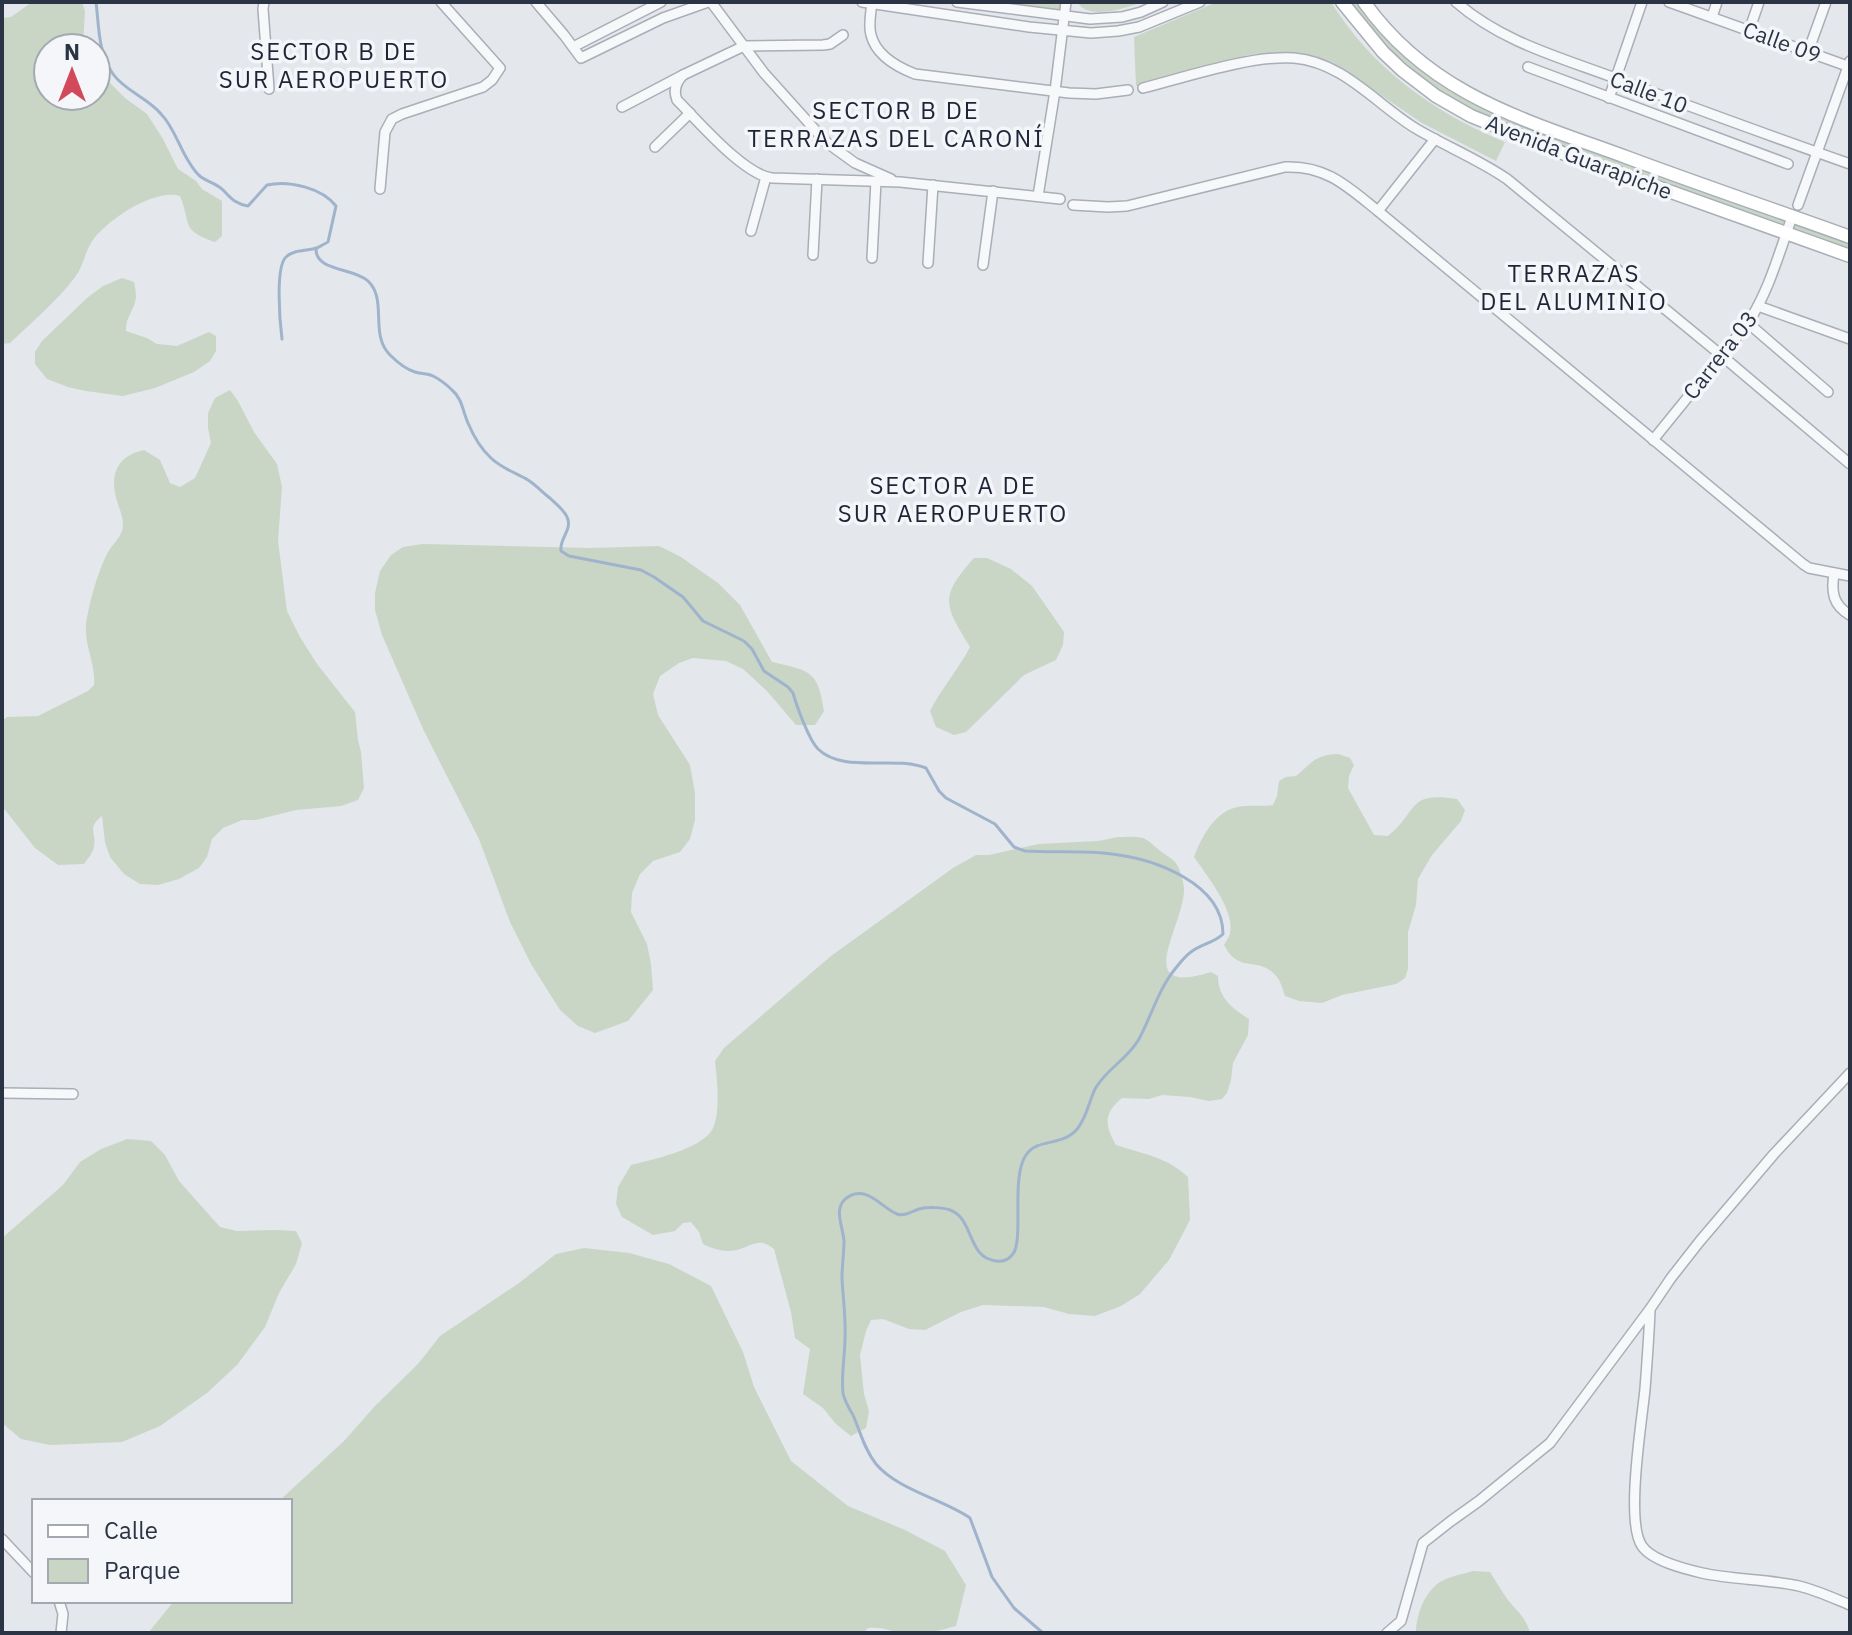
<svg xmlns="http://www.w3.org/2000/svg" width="1852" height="1635" font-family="'IBM Plex Sans',sans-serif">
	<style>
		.green { fill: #c9d6c5 }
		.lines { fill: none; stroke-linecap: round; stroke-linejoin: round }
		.stream { stroke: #9fb4cc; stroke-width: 3 }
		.street-casing { stroke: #a9aeb7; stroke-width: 12 }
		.secondary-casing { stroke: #a9aeb7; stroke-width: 15 }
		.street { stroke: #f7f8fa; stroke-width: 9 }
		.secondary { stroke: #fff; stroke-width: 12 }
		.labels { text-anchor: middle; stroke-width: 7; stroke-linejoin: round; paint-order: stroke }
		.street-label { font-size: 22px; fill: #2b3445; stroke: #f4f6f9 }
		.neighbourhood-label { font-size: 24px; letter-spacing: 2px; fill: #1d2536; stroke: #f4f6f9 }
	</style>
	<rect width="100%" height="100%" fill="#e4e7ec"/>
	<g class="green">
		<path d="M32,2h50l3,9 -2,33 2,4h-37v48h48v-27l29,29 22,16 16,25 15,30 18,12 6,8 20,12v35l-7,6c-35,-12 -23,-17 -35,-46 -25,-8 -69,22 -85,41 -9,11 -10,23 -16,34 -3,5 -7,10 -11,15 -18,21 -38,38 -58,57l-8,1v-326l9,-1z"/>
		<path d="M960,2h106v15z"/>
		<path d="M1077,2h66c-18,6 -54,19 -66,0z"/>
		<path d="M1217,2h114c41,66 103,111 174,140l-9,19 -74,-38 -90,-61 -40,-10 -45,3 -111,31 -2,-49z"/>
		<path d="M1342,2h22l92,86 394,149v19l-361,-132 -71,-41z"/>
		<path d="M122,278l12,4c1,3 2,12 2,15 -1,13 -11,20 -10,34l21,7 10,6 20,2 32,-14 7,4v15l-6,10 -16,11 -39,16 -32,8 -37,-5 -18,-4 -21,-8 -12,-15v-12l7,-11 45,-43 16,-12z"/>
		<path d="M230,390l8,11 16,31 23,32 5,23 -4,54 9,70 13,26 17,27 38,48 3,28 3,12 3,36 -6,12 -17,6 -45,4 -40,10h-14l-19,8 -11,11 -5,18 -8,11 -20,11 -21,6 -18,-1 -16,-10 -14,-17 -5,-15 -3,-26c-16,13 -5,16 -8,30 -1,7 -6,12 -10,18l-26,1 -23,-17 -33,-42v-85l5,-4 31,-1 50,-25 6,-6c2,-21 -10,-39 -8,-61 3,-21 12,-53 22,-72 4,-7 11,-13 14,-21 3,-11 -2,-20 -5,-30 -8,-26 0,-45 27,-51l16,10 10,23 10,4 15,-9 16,-35 -3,-15v-15l7,-15z"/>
		<path d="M423,544l167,4 69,-2 22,11 37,26 22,22 32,57c38,9 46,8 52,49l-9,14h-19l-29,-34 -24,-22 -17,-8 -33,-3 -14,5 -19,13 -7,18 5,21 32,50 5,28v27l-5,19 -10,13 -27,9 -13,13 -8,19 -1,19 16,32 4,20 2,26 -25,31 -33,12 -17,-7 -18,-16 -29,-46 -21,-42 -31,-83 -55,-108 -42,-96 -7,-25v-17l5,-22 11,-16 12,-8z"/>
		<path d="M974,558h13l24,11 21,17 32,46 -1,13 -7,15 -32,15 -58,57 -12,3 -18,-8 -6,-16c11,-22 28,-41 40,-64 -26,-42 -31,-50 4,-89z"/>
		<path d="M1338,754l12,4 4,7 -5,11 -1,12 26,47 14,1c31,-25 18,-45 69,-37l8,11 -4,11 -29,34 -14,24 -2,26 -8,27v37l-3,9 -9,6 -54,11 -20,8 -23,-2 -14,-5c-2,-6 -4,-14 -8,-19 -18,-23 -37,-1 -53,-32 2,-4 5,-7 6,-12 5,-23 -23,-57 -36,-76 7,-18 19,-43 40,-49 12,-4 26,-1 39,-3l4,-9 2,-15 7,-4 10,-1c16,-13 18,-21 42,-22z"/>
		<path d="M1118,837c7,0 18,-1 25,1 6,2 14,11 20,15 4,3 12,7 14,12 3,4 7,18 7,24 1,35 -55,109 27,83l7,4c0,22 14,32 31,43l-1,16 -15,28 -2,17 -4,13 -5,6 -13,2 -19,-4 -28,-2 -13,4 -27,-1c-19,15 -17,28 -6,47 27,9 51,12 72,32l2,43 -21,40 -29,34 -19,12 -26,10 -26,-2 -25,-7 -61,-2 -22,7 -36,18 -16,-1 -26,-10 -12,1 -5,11 -6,24 4,39 5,17 -3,17 -15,8 -15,-12 -13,-16 -20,-14 7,-45 -15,-11 -4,-26 -17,-63c-12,-10 -18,-6 -31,-1 -13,6 -28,2 -40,-4l-4,-12 -8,-10 -8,1 -8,8 -22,4 -31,-18 -6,-13 2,-17 13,-22c21,-5 70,-16 81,-35 9,-15 5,-52 3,-69l9,-13 107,-92 122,-88 23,-13h13l50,-11 59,-3z"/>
		<path d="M127,1139l24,2 14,14 14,26 41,46 17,4 38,-1 21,1 6,12 -6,21 -17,29 -14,34 -28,38 -30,28 -47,33 -38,16 -72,3 -29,-6 -19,-16v-185l61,-53 17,-23 21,-13z"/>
		<path d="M584,1248l45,5 40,11 42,22 32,66 11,35 37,74 57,45 57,24 40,21 21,34 -10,41c-18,5 -36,9 -54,7 -14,-2 -17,-6 -34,-5l-5,5h-715l26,-32h116v-100h-11l65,-60 31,-35 43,-42 22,-28 79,-53 37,-29z"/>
		<path d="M1473,1571l17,1c6,9 11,19 18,28 9,11 19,19 22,33h-114c0,-18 9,-43 26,-52 9,-5 21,-7 31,-10z"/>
	</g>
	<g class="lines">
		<g class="stream">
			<path d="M96,2c3,24 2,51 17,72 12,17 35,24 48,40 13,13 18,33 28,48 3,5 8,12 12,15 7,5 15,6 22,13 8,8 12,14 25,16l19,-21c22,-5 55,3 69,21l-8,36c-2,1 -9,5 -11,6 -10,3 -22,1 -31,9 -11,10 -6,67 -4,82"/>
			<path d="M316,248c-1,24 37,19 52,33 20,19 1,53 22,74 7,7 15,14 25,17 5,2 12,1 18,4 6,3 14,9 19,14 10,8 11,22 16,33 5,12 13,26 23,35 10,10 25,15 37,22 8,5 15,13 23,19 6,6 13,11 16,18 6,13 -8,21 -6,34l8,5 72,14 13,7 29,20 20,24 41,20 8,8 12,22 24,16 5,6c4,14 16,47 25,56 26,25 75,6 108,19l13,23 7,7 49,26 19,23 11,4c29,2 58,-1 87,3 42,5 111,29 111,80 -9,9 -22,10 -32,18 -6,4 -11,11 -16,17 -17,21 -24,48 -36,70 -11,20 -33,30 -44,50 -6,13 -8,27 -17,39 -16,20 -40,9 -52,27 -16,23 -1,87 -14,100 -4,5 -10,7 -16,6 -29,-3 -22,-43 -46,-51 -8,-3 -23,-3 -31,-1 -7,2 -14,8 -22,5 -15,-6 -30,-29 -49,-17 -16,10 -5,29 -4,44 0,12 -2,24 -2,37 1,20 4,40 3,60 0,18 -4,37 -2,55 1,7 6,15 10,22 7,16 11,34 23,49 22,26 66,35 94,54l22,59 22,31 29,25"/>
		</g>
		<g class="street-casing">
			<g id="street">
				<path d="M264,2l-1,7 6,80"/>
				<path d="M536,2l28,33 17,23 82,-40 45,-16"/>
				<path d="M711,2l53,71 62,69 29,21 36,16"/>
				<path d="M862,2l167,25 62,6 27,-2 21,-4 61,-25"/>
				<path d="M872,2c-1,11 -4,23 -1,33 5,20 26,32 44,39l154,19 27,1 32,-4"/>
				<path d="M957,2l133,17 32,-2 19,-5 22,-10"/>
				<path d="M1456,2c46,40 103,55 159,76 78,30 156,58 235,86"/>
				<path d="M1669,2l181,65"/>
				<path d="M1712,17l5,-15"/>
				<path d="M1749,31l10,-29"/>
				<path d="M573,47l88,-45"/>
				<path d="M1808,52l18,-50"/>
				<path d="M1528,67l260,97"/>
				<path d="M683,75c-7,7 -10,15 -6,25 21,21 67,75 95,78l128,4 160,17"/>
				<path d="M1143,88c43,-11 108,-33 151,-30 49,4 82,46 121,70 30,18 63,31 92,51l214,176 129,109"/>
				<path d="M1609,98l33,-96"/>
				<path d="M622,107l61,-32 61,-29 79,-1 7,-1 13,-9"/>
				<path d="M655,147l35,-34"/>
				<path d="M380,189l5,-57 7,-13 10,-5 81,-27 9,-7 8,-12 -59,-66"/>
				<path d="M1038,196l17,-105 11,-89"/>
				<path d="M1073,205l35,2 19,-1 158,-39c41,-2 63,20 93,44l425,353 6,4 41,8"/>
				<path d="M1798,205l52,-144"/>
				<path d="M1378,211l57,-72"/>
				<path d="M751,231l15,-54"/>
				<path d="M813,255l4,-76"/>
				<path d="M872,258l4,-77"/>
				<path d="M928,263l5,-78"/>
				<path d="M983,265l10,-74"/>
				<path d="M1758,306l92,33"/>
				<path d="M1748,323l80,69"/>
				<path d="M1653,440l95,-117c21,-32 31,-70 44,-106"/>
				<path d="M1834,574c-3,18 -1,31 16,41"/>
				<path d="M2,1093l71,1"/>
				<path d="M1650,1310c-1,27 -3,53 -5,79 -3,32 -20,133 -3,157 10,15 43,23 60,27 32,7 65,6 97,13 17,4 34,12 51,19"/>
				<path d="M2,1539l32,34"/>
				<path d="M59,1601l4,13 -2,19"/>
				<path d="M1387,1633l14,-12 22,-78 28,-22 28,-20 71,-58 100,-134 21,-31 29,-37 74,-87 76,-81"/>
			</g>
		</g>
		<g class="secondary-casing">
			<g id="secondary">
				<path d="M1342,2l41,50 19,18 34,26 35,20 94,38 285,102"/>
				<path d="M1364,2c66,93 161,118 262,155 75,28 149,53 224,80"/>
			</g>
		</g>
		<use href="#street" class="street"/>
		<use href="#secondary" class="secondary"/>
	</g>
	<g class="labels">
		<g class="street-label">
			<text transform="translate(1782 42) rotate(20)" y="8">Calle 09</text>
			<text transform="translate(1649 92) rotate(21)" y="8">Calle 10</text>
			<text transform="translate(1579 157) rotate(21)" y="8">Avenida Guarapiche</text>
			<text transform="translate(1720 355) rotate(-52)" y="8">Carrera 03</text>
		</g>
		<g class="neighbourhood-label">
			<text x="334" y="60">SECTOR B DE<tspan x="334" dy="28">SUR AEROPUERTO</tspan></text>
			<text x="896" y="119">SECTOR B DE<tspan x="896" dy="28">TERRAZAS DEL CARONÍ</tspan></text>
			<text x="1574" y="282">TERRAZAS<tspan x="1574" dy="28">DEL ALUMINIO</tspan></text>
			<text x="953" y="494">SECTOR A DE<tspan x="953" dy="28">SUR AEROPUERTO</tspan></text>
		</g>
	</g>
	<rect width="1852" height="1635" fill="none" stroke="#2b3445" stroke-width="8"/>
	<rect x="32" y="1499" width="260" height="104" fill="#f4f6f9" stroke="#a4a8b1" stroke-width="2"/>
	<rect x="48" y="1525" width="40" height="12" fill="#ffffff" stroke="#a4a8b1" stroke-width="2"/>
	<text x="104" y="1539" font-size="24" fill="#2b3445">Calle</text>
	<rect x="48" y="1559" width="40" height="24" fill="#c9d6c5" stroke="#a4a8b1" stroke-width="2"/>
	<text x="104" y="1579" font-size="24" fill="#2b3445">Parque</text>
	<g transform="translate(72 72)"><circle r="38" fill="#f4f6f9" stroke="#a4a8b1" stroke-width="2"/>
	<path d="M0-6L14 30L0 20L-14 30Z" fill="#d1495b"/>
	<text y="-12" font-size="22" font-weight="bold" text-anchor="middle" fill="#2b3445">N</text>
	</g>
</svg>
